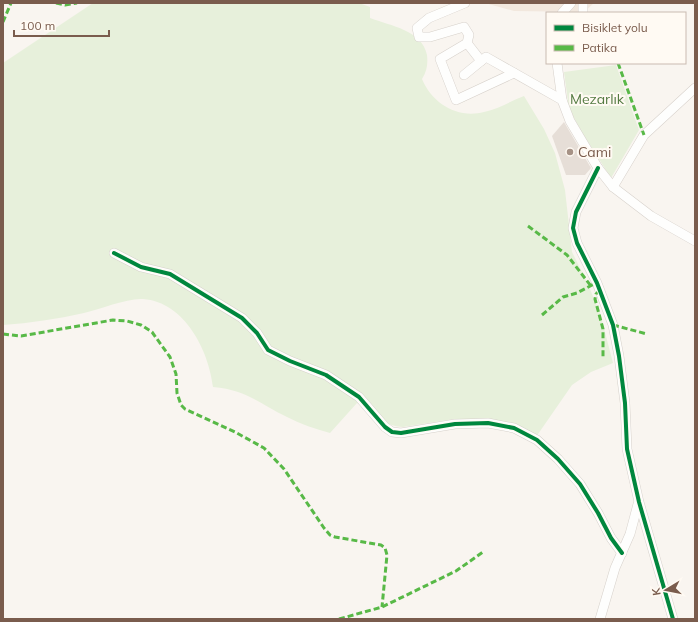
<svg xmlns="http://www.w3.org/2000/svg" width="698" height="622" font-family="Mulish,sans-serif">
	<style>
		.residential { fill: #f2e8de }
		.green { fill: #e7f0db }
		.building { fill: #e6ded7 }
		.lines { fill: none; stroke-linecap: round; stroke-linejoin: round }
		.minor-casing { stroke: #d7d1cb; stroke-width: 10 }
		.minor { stroke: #fefefd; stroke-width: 9 }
		.quiet { stroke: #58b947; stroke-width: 3; stroke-dasharray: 6 3; stroke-linecap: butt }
		.cycleway-casing { stroke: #fffaf3; stroke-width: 6 }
		.cycleway { stroke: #00873e; stroke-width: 4 }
		.poi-dot { fill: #a69286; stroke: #fffaf3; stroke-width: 1.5 }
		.labels { text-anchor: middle; stroke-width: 4; stroke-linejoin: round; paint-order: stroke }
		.park-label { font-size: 14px; fill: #537a41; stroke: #fffaf3 }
		.poi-label { font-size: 14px; fill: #7a5c4d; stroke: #fffaf3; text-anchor: start }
	</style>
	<rect width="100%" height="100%" fill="#f9f5f0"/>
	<path class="residential" d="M485,3h109l-10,9 -70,-1z"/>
	<g class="green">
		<path d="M93,3h266l11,4v11c21,8 52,12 57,37 1,9 0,16 -5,24 10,24 35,40 62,33 14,-3 27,-11 40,-16l20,33 11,24 10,37 7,62 15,30 13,31 13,50 -22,9 -19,13 -36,52 -63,-18h-19l-51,8c-18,0 -31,-16 -46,-24l-27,30c-15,-4 -29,-9 -43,-16 -29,-14 -40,-27 -74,-30 -4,-36 -28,-85 -70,-88 -16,-1 -42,10 -59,14 -27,6 -54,10 -81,12v-262z"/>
		<path d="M616,65l23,65 -28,48 -28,-44 -14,-25 -5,-37z"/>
	</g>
	<path class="building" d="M564,122l27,46 -6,7h-19l-14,-39z"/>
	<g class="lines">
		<g class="minor-casing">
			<g id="minor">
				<path d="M465,3l-36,15 -12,10 2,9h11l34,-10 5,8 -2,8 14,18"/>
				<path d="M583,3v10"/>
				<path d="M562,13l9,-10"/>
				<path d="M467,43l-27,16 16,41 58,-27"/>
				<path d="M557,63l5,37 8,21 28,47 15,19 38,29 44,25"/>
				<path d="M464,75l22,-18 76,43"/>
				<path d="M598,168l-22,44 -3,16 4,15 20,40 16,42 6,31 6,47 2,46 12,53 34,117"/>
				<path d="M613,187l31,-52 51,-47"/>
				<path d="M114,253l27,14 29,7 72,44 15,15 11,17 22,11 36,14 33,22 26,30 7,5 9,1 54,-9 33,-1 26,5 23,12 21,19 22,25 18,29 13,25 11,15"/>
				<path d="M600,619l15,-51 15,-34 8,-30"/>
			</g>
		</g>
		<use href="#minor" class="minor"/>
		<g class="quiet">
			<path d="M56,3l9,2 12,-2"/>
			<path d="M3,22l8,-19"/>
			<path d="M618,63l26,72"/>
			<path d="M528,226l39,29 24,31"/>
			<path d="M600,290l-4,4 -1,5 8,30v28"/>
			<path d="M542,315l21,-18 14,-4 17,-9"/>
			<path d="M613,325l34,9"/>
			<path d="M3,334l18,2 92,-16 14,1 14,4 11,7 18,25 6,17 1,19 4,12 4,4 50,23 29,16 20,21 40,59 6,7 5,2 46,8 4,3 2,7 -5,52"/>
			<path d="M339,619l43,-12 74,-36 27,-19"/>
		</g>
		<g class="cycleway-casing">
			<g id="cycleway">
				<path d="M598,168l-22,44 -3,16 4,15 20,40 16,42 6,31 6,47 2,46 12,53 34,117"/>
				<path d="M114,253l27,14 29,7 72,44 15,15 11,17 22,11 36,14 33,22 26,30 7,5 9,1 54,-9 33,-1 26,5 23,12 21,19 22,25 18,29 13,25 11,15"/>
			</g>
		</g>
		<use href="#cycleway" class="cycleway"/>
	</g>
	<circle class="poi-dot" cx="570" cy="152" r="4"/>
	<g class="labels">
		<g class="park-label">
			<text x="597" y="104">Mezarlık</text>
		</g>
		<g class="poi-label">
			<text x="578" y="157">Cami</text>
		</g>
	</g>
	<rect width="698" height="622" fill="none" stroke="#7a5c4d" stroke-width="8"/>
	<rect x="546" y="12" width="140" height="52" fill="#fffaf3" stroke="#cabbb1"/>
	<rect x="554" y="25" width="20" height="6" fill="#00873e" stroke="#cabbb1"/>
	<text x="582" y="32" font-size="12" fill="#7a5c4d">Bisiklet yolu</text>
	<rect x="554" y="45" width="20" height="6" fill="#58b947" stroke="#cabbb1"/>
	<text x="582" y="52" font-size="12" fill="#7a5c4d">Patika</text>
	<g transform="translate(666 590) rotate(260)" stroke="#fffaf3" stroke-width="3" paint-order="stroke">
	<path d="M0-3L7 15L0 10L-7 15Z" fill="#7a5c4d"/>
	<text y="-6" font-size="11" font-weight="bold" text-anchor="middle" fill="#7a5c4d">K</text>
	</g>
	<path d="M14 30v6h95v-6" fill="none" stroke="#7a5c4d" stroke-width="2"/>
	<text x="20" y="30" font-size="12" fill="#7a5c4d" stroke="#fffaf3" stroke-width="3" paint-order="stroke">100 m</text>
</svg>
